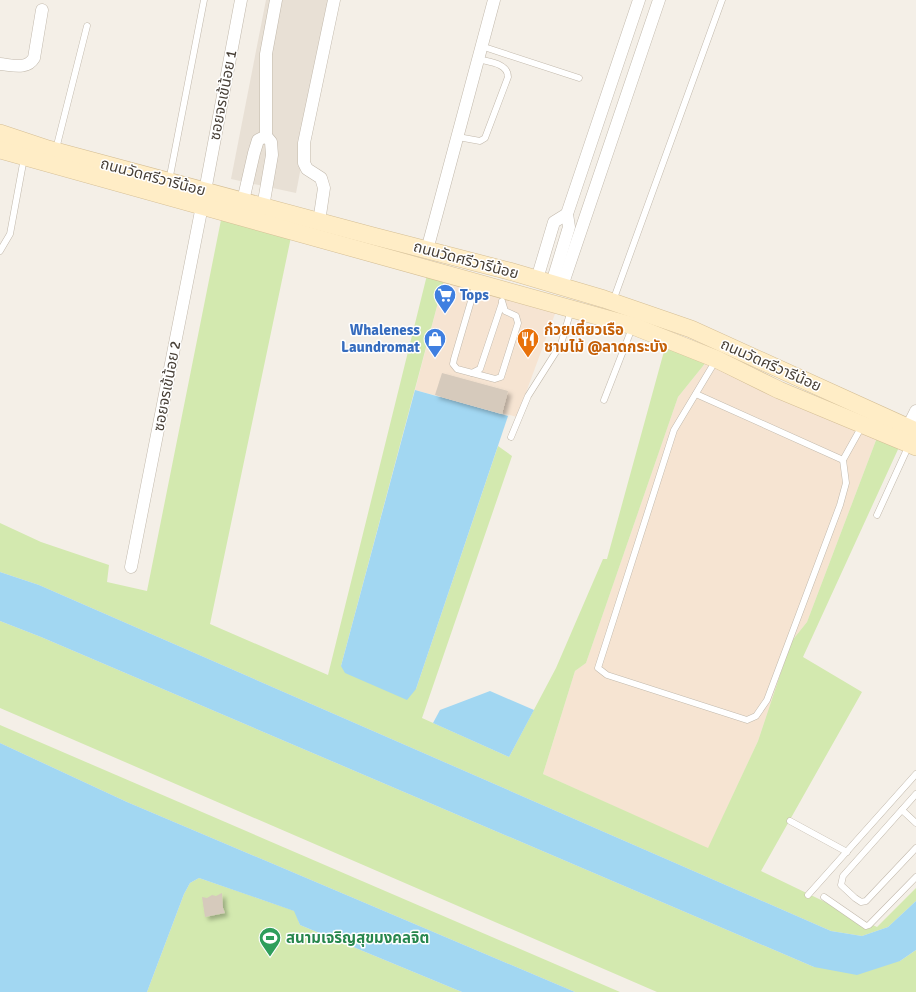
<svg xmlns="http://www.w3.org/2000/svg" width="916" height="992" font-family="Signika,'Noto Sans Thai',sans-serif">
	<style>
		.residential { fill: #e8e0d5 }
		.commercial { fill: #f6e4d2 }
		.green { fill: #d3e9af }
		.water { fill: #a2d7f2 }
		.building { fill: #d6cabc; filter: url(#shadow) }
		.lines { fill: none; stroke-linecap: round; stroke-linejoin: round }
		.service-casing { stroke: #c2b9ac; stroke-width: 7 }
		.minor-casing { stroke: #c2b9ac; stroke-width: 13 }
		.secondary-casing { stroke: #d5bf96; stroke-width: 18 }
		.service { stroke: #fff; stroke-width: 6 }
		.minor { stroke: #fff; stroke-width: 12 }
		.secondary { stroke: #ffedc6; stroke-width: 17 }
		.labels { text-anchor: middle; stroke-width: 3; stroke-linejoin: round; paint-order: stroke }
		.street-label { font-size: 15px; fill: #473f36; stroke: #fff }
		.shop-label { font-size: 15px; font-weight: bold; fill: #366cbe; stroke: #fff; text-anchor: start }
		.food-label { font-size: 15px; font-weight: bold; fill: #c56008; stroke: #fff; text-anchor: start }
		.leisure-label { font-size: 15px; font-weight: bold; fill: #27864d; stroke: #fff; text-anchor: start }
	</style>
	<defs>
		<filter id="shadow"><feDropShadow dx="3.5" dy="3.5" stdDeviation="2" flood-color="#0004"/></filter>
	</defs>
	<rect width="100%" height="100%" fill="#f4efe7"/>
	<path class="residential" d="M266,0h67l-37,193 -65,-14z"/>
	<g class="commercial">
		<path d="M444,280l112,31 -39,106 -102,-27z"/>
		<path d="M707,361l171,74 -71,187 -16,20 -33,99 -50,108 -165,-75 32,-103 11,-8 92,-266z"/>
	</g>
	<g class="green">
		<path d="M221,220l70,17 -81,387 118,51 99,-400 17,5 -103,386 75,23 82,-243 14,10 -90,262 87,39 47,-89 47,-109h4l59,-215 41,17 -29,36 -92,266 -11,8 -32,103 165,74 50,-107 33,-99 16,-20 71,-187 22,10 -97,212 59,35 -101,179 116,56 39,-39v13l-28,26 -26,9 -31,-5 -792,-346 -39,-13v-49l41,19 68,23 -2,17 40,9z"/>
		<path d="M0,621l41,16 773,330 86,-6 16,-11v42h-259l-657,-284z"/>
		<path d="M0,725l620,267h-45l-448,-190 -127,-59z"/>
		<path d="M199,878l96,33 5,14 162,67h-315l37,-98 6,-11z"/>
	</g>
	<g class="water">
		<path d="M415,390l93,26 -92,273 -9,11 -62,-27 -4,-7z"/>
		<path d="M0,572l39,13 792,346 31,5 26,-9 28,-26v49l-16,11 -43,14 -43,-8 -773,-330 -41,-16z"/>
		<path d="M490,691l44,19 -25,47 -76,-34 7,-13z"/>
		<path d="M0,743l127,59 448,190h-113l-162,-67 -6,-14 -95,-33 -9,5 -6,11 -37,98h-147z"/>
	</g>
	<g class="building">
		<path d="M442,373l66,18 -6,23 -67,-19z"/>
		<path d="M222,893l1,15 2,5 -20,4 -3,-20 5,1 5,-3 4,1z"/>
	</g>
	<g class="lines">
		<g class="service-casing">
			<g id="service">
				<path d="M481,46l98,32"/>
				<path d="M458,137l22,4 5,-3 23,-61c0,-14 -19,-15 -30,-18"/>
				<path d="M56,149l31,-123"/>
				<path d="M169,181l35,-181"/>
				<path d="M0,251l10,-17 14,-76"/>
				<path d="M476,284l-22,75 -1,5 4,5 38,10 6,-2 17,-54 -2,-7 -11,-5 -3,-10"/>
				<path d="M613,301l109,-301"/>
				<path d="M716,360l-42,70 -76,238 9,7 140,45 9,-4 11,-16 73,-195 6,-22 -3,-23 19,-34"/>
				<path d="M472,373l8,-4 22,-66"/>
				<path d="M696,394l147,66"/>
				<path d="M604,400l28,-72"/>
				<path d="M511,437l17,-41 33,-52 10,-34"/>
				<path d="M877,515l32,-70"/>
				<path d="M916,794l-73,82 -2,9 14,13 6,4 5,-1 50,-53"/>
				<path d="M902,810l14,13"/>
				<path d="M790,821l57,31"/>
				<path d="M808,895l108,-121"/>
				<path d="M824,897l42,29 3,-1 47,-48"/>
			</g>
		</g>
		<g class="minor-casing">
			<g id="minor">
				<path d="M0,64c12,1 27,6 34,-6l8,-48"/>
				<path d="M205,191l36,-191"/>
				<path d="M243,201l11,-48 4,-13 8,-4"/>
				<path d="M263,207l9,-52 -1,-13 -5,-6v-82l10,-54"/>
				<path d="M319,222l5,-34 -3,-10 -14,-9 -3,-6v-20l30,-143"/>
				<path d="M427,250l67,-250"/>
				<path d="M537,279l17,-57 13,-8"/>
				<path d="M552,283l17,-56 -2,-13 72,-214"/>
				<path d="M562,286l97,-286"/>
				<path d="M908,427l8,-16"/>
				<path d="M131,567l71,-361"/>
			</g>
		</g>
		<g class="secondary-casing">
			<g id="secondary">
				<path d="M0,133l48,16 325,87 136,35 95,28 87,30 225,102"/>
				<path d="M0,150l633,176 83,33 63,31 137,57"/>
			</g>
		</g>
		<use href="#service" class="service"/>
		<use href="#minor" class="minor"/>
		<use href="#secondary" class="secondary"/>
	</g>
	<defs>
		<g id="supermarket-pin" transform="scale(1.15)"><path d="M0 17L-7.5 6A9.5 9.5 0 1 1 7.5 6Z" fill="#3f7fe0" stroke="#fff"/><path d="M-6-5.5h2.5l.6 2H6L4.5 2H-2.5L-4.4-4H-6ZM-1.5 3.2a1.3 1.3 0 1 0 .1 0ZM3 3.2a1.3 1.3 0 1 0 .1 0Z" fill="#fff"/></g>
		<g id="shop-pin" transform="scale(1.15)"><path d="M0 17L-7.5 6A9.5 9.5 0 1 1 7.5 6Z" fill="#3f7fe0" stroke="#fff"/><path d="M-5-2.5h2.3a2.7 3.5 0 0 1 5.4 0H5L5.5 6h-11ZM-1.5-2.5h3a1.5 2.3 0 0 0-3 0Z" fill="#fff"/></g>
		<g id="restaurant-pin" transform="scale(1.15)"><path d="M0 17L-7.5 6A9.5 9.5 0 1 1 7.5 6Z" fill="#e8710a" stroke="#fff"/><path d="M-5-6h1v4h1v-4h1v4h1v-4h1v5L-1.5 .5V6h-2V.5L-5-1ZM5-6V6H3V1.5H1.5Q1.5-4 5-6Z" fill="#fff"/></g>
		<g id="stadium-pin" transform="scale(1.15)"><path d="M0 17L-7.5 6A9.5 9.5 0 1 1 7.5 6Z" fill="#2e9e5b" stroke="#fff"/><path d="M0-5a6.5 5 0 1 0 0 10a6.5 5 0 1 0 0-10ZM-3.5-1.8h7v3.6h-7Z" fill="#fff"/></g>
	</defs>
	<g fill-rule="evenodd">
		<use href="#supermarket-pin" x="445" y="295"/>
		<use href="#shop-pin" x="435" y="339"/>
		<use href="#restaurant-pin" x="528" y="339"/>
		<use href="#stadium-pin" x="270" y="938"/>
	</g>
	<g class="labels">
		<g class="street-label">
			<text transform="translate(223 95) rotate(-79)" y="5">ซอยจรเข้น้อย 1</text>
			<text transform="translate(153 177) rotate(15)" y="5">ถนนวัดศรีวารีน้อย</text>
			<text transform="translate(466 260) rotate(15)" y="5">ถนนวัดศรีวารีน้อย</text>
			<text transform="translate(771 365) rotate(24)" y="5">ถนนวัดศรีวารีน้อย</text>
			<text transform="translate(167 386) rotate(-79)" y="5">ซอยจรเข้น้อย 2</text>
		</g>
		<g class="shop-label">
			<text x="460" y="300">Tops</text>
			<text x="420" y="335" text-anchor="end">Whaleness<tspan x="420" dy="17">Laundromat</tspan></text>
		</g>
		<g class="food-label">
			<text x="544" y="335">ก๋วยเตี๋ยวเรือ<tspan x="544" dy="17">ชามไม้ @ลาดกระบัง</tspan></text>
		</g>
		<g class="leisure-label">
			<text x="286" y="943">สนามเจริญสุขมงคลจิต</text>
		</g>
	</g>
</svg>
